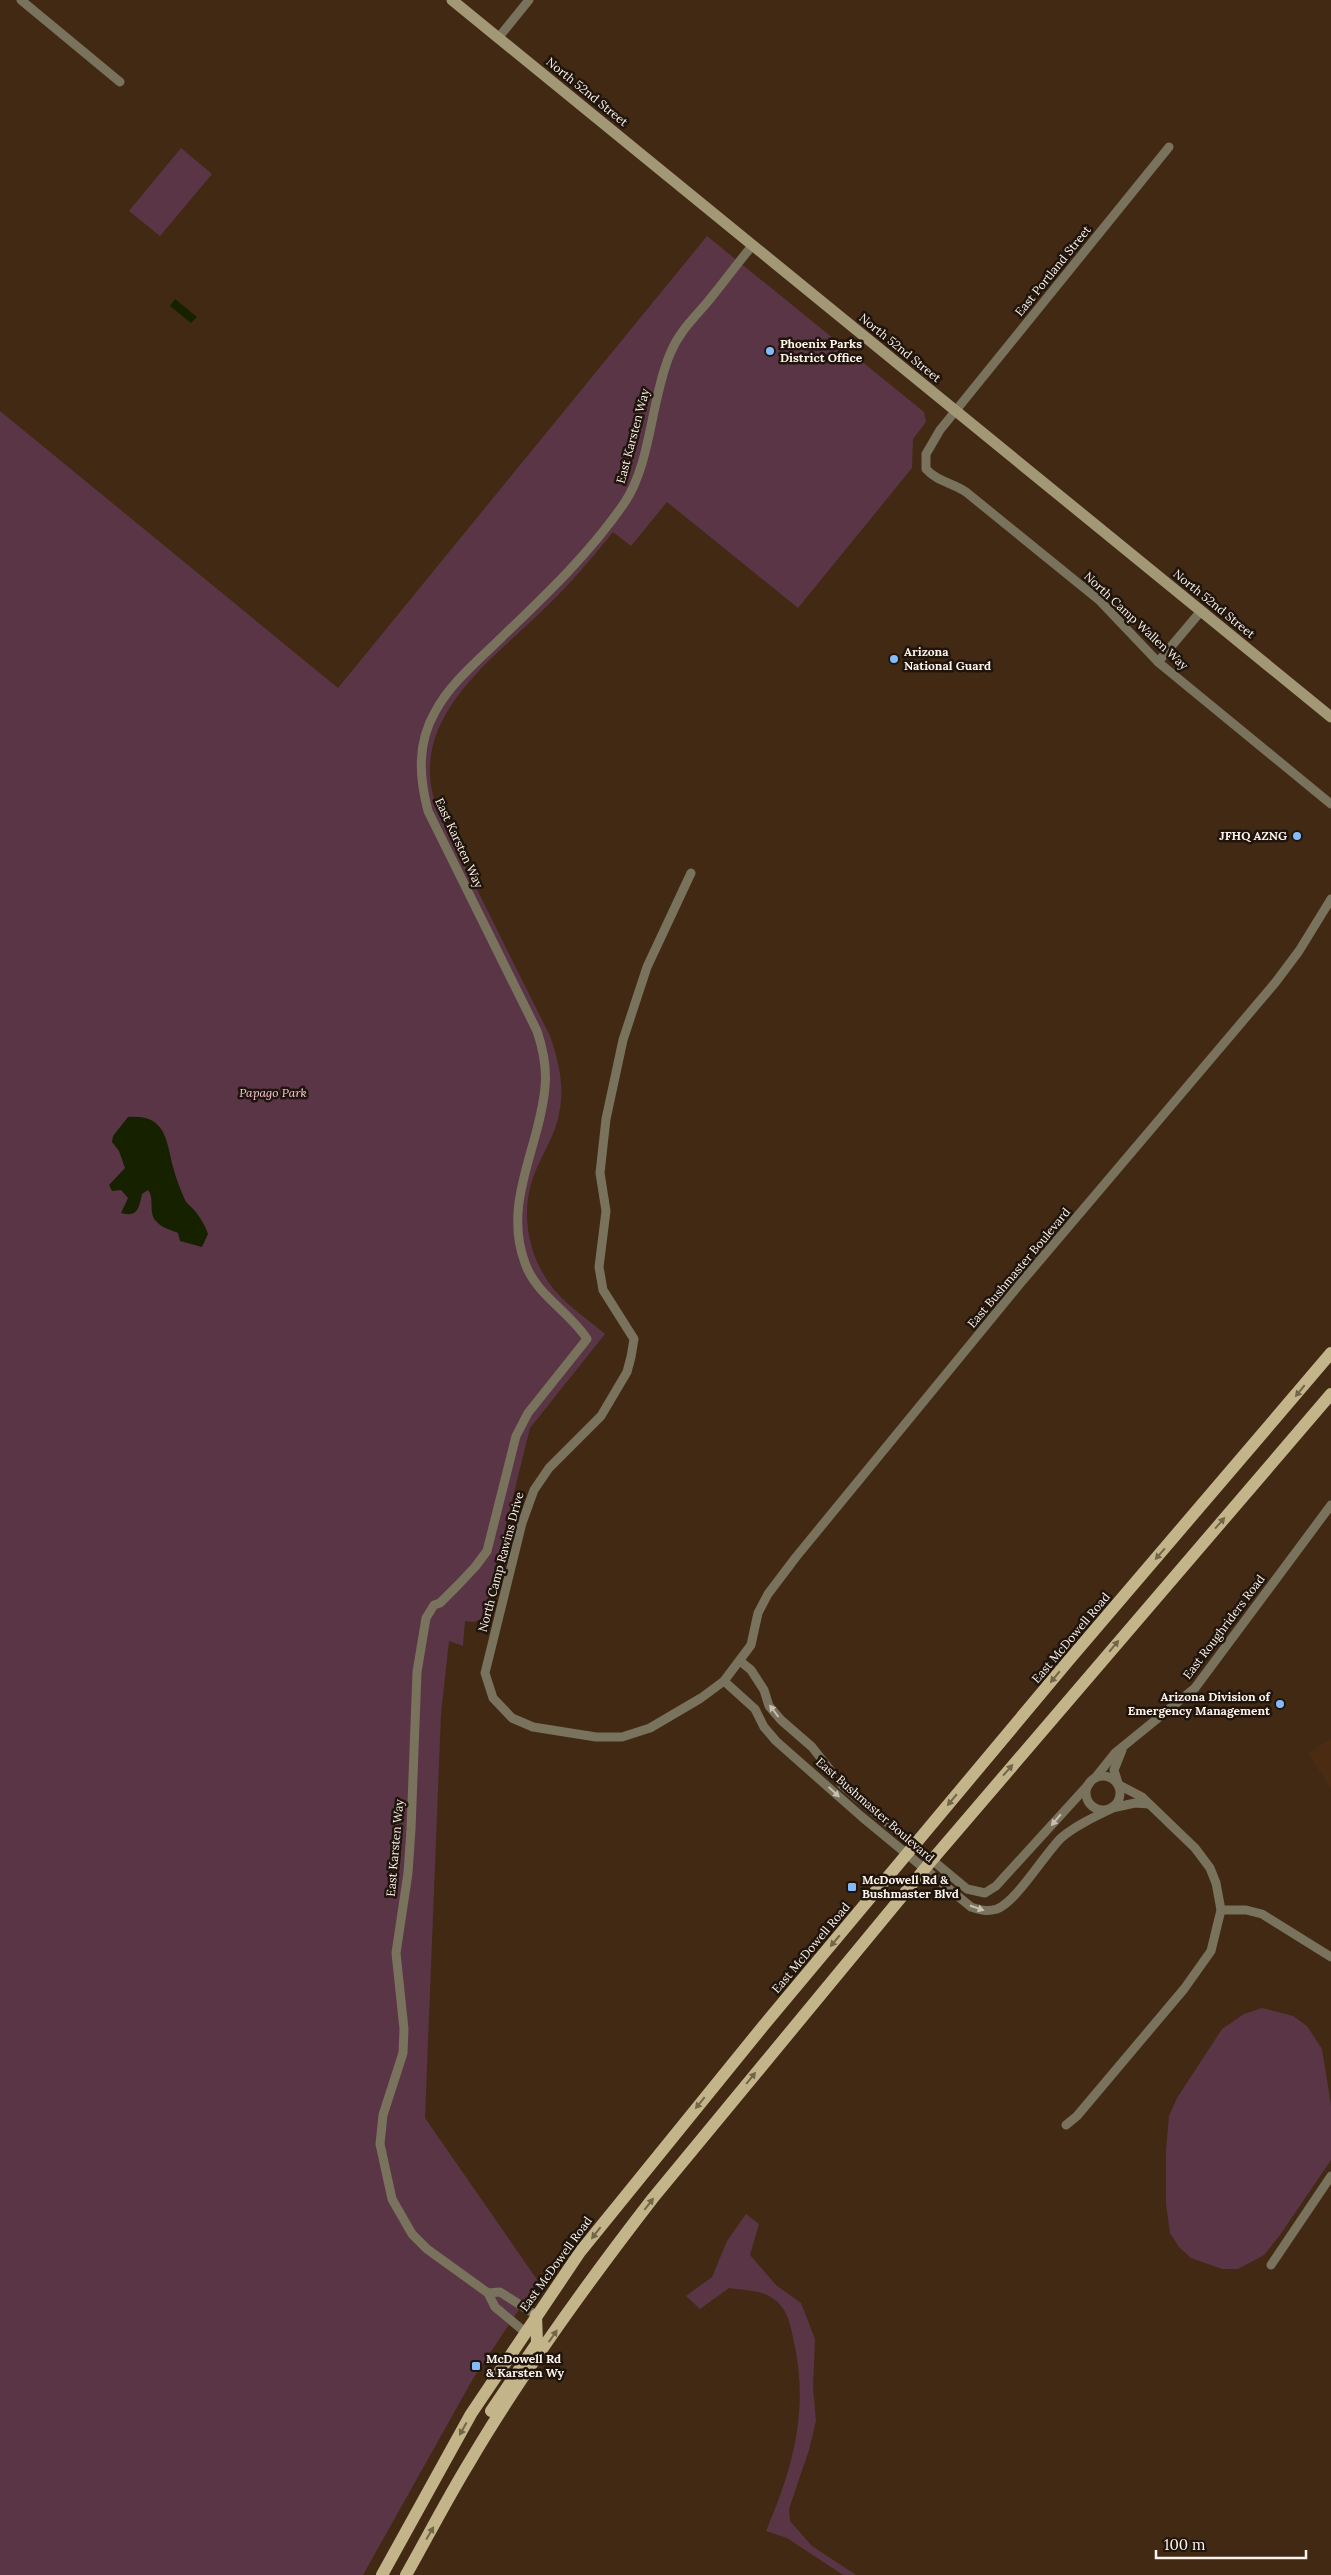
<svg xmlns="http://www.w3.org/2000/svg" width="1331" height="2575" font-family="Lora,serif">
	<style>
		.built { fill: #4b2c12 }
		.green { fill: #5a3545 }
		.water { fill: #162100 }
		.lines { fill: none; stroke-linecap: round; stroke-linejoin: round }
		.minor { stroke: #79725d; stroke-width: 9 }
		.secondary { stroke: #a39876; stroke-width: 11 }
		.primary { stroke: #c3b589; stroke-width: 12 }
		.oneway { fill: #72654a }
		.oneway2 { fill: #c8bfb2 }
		.poi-dot { fill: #84bcfb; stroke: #20150c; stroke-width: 2 }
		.labels { text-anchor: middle; stroke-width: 5; stroke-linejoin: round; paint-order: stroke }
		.street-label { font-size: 12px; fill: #fdf3eb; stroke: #20150c }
		.poi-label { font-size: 12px; font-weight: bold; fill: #fdf3eb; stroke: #20150c; text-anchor: start }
		.park-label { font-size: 12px; font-style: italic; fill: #f7c6da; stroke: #20150c }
	</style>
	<rect width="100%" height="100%" fill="#422914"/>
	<path class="built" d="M1331,1739v50l-23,-36z"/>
	<g class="green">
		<path d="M181,148l31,26 -52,62 -31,-25z"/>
		<path d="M707,236l217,176 2,10 -13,17 -1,29 -114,140 -131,-106 -36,44 -18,-14c-21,26 -43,52 -68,76 -56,55 -142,113 -107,203l112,225c9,26 15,51 9,78 -4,21 -15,37 -23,56 -16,37 -10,80 13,113 14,20 37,35 56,51l-75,94 -47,190 -9,4 -9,-1 -2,25 -14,-5 -8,73 -16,404 113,163 -64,96 -111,198h-363v-2164l338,277z"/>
		<path d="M1262,2008l31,8 14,10 15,23 9,56v55l-51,75 -16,20 -26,14h-16l-31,-11 -12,-11 -9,-14 -4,-29v-54l3,-34 8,-18 45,-69 22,-15z"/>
		<path d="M746,2214l13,10 -9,31 26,30 25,18 14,36 -2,49 3,33 -7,29 -20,59 1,12 22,25 44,29h-13l-56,-37 -21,-7c27,-63 43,-121 28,-189 -4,-20 -7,-37 -27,-47 -10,-5 -27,-5 -38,-7l-29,21 -14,-13 26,-19 15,-36z"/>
	</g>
	<g class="water">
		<path d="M175,299l22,18 -6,6 -21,-17z"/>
		<path d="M128,1117c37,-3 38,21 45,50 3,11 7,22 12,33 2,4 7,7 10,11 5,6 11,16 13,23l-6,13 -22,-6 -2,-8c-7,-3 -18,-6 -22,-12 -8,-8 -1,-22 -8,-31l-6,4c-3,12 -3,24 -21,19l7,-15 -7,-8 -9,1 -3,-6 16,-17 -6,-17 -7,-9 1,-6z"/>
	</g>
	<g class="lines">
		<g class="minor">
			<path d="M21,0l99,82"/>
			<path d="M499,37l30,-37"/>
			<path d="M1169,147l-229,283 -14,24v15c12,13 25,13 40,23l133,108 59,62 173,142"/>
			<path d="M1158,662l43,-51"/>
			<path d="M691,873l-44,94 -24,73 -17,79 -6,54 6,38 -7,56 4,23 31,49 -3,18 -4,15 -26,44 -52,52 -15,22 -12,33 -37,150 8,25 19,20 21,9 63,10h26l28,-9 51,-30 23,-17 27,-36 7,-32 10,-19 28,-37 223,-272 256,-302 24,-32 32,-52"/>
			<path d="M740,1661l11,9 13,20 5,16 12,14 31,27 30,38 125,104 18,4 11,-7 93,-102"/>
			<path d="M724,1681l31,28 9,18 12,14 86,76 109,90c9,3 16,5 26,2 19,-7 47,-54 64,-71 14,-12 33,-21 50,-29"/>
			<circle cx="1103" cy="1793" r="17"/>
			<path d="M1095,1778l20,-25 80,-65 136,-183"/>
			<path d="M1118,1783l-4,-13 8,-20"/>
			<path d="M1112,1808l23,-5 14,1"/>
			<path d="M1221,1910h25l16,4 69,43"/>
			<path d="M1066,2125l11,-9 107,-127 27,-38 10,-41 -5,-27 -6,-15 -15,-20 -53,-51 -23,-12"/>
			<path d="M1271,2265l60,-89"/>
			<path d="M488,2293l12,-1 36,23"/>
			<path d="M525,2332l-30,-25 -7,-14 -61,-44 -15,-15 -20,-35 -12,-55 3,-29 20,-62 1,-24 -8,-76 12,-80 3,-44 6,-157 9,-54 8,-13 6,-2 18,-18 17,-18 12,-16 29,-115 12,-23 59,-74c-18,-28 -51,-44 -62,-76 -23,-61 15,-116 20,-176 2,-19 -2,-38 -8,-56l-109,-220c-9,-34 -11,-68 7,-99 16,-30 44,-52 68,-76 43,-41 88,-84 122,-134 26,-39 26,-103 45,-148 8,-20 21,-33 35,-49 16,-19 31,-40 47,-59"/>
		</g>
		<path class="secondary" d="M452,0l879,717"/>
		<g class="primary">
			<path d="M491,2411l46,-68 -1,-28"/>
			<path d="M382,2575l89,-161 109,-162 184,-227 305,-365 262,-307"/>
			<path d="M406,2575c21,-37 41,-76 63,-112 54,-92 119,-181 184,-265l279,-338 399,-466"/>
		</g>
	</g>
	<defs><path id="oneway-solid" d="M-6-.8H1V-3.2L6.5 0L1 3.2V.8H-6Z" transform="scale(1.25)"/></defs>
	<g class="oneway">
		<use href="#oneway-solid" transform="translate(1300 1391) rotate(129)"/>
		<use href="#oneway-solid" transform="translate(1220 1523) rotate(-49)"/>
		<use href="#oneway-solid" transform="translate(1160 1554) rotate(131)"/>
		<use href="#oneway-solid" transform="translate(1114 1646) rotate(-50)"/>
		<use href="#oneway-solid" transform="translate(1055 1677) rotate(130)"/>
		<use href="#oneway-solid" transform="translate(1008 1770) rotate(-49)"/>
		<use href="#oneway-solid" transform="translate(952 1800) rotate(130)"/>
		<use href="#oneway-solid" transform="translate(835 1941) rotate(130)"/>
		<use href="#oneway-solid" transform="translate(751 2078) rotate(-51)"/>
		<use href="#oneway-solid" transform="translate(700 2103) rotate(129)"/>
		<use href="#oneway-solid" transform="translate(649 2204) rotate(-52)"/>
		<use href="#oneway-solid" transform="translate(596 2233) rotate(128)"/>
		<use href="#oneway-solid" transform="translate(553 2336) rotate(-55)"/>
		<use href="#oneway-solid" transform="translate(463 2429) rotate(119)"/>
		<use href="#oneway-solid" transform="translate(430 2533) rotate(-60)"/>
	</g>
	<g class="oneway2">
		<use href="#oneway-solid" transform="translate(774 1711) rotate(-127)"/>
		<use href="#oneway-solid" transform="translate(834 1792) rotate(43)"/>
		<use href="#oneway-solid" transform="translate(1056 1820) rotate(130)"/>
		<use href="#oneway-solid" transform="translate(977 1908) rotate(19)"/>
	</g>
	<g class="poi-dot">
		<circle cx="770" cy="351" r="5"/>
		<circle cx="894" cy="659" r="5"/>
		<circle cx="1297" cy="836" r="5"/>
		<circle cx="1280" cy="1704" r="5"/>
		<rect x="847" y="1882" width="10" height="10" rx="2.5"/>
		<rect x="471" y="2361" width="10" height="10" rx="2.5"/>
	</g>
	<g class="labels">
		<g class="street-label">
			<text transform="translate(587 92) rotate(39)" y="4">North 52nd Street</text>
			<text transform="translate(1053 271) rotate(-51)" y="4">East Portland Street</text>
			<text transform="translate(900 348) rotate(39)" y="4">North 52nd Street</text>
			<text transform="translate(633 436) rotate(-75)" y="4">East Karsten Way</text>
			<text transform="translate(1214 604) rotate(39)" y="4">North 52nd Street</text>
			<text transform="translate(1136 621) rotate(43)" y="4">North Camp Wallen Way</text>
			<text transform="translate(459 843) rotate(65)" y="4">East Karsten Way</text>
			<text transform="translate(1019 1268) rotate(-50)" y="4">East Bushmaster Boulevard</text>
			<text transform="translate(501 1562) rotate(-75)" y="4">North Camp Rawins Drive</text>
			<text transform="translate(1224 1627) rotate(-53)" y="4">East Roughriders Road</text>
			<text transform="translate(1071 1638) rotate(-50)" y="4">East McDowell Road</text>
			<text transform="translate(875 1810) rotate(41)" y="4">East Bushmaster Boulevard</text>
			<text transform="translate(395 1848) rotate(-85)" y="4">East Karsten Way</text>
			<text transform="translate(811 1948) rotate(-50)" y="4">East McDowell Road</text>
			<text transform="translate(556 2264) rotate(-54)" y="4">East McDowell Road</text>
		</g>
		<g class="poi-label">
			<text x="780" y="348">Phoenix Parks<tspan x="780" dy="14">District Office</tspan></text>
			<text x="904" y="656">Arizona<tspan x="904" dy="14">National Guard</tspan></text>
			<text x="1287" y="840" text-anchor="end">JFHQ AZNG</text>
			<text x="1270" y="1701" text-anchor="end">Arizona Division of<tspan x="1270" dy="14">Emergency Management</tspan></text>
			<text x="862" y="1884">McDowell Rd &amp;<tspan x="862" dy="14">Bushmaster Blvd</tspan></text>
			<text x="486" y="2363">McDowell Rd<tspan x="486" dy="14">&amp; Karsten Wy</tspan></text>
		</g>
		<g class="park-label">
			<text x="273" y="1097">Papago Park</text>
		</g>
	</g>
	<path d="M1156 2550v8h150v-8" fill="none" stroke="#fdf3eb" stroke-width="2.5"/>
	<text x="1164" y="2550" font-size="15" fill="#fdf3eb" stroke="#20150c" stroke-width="4" paint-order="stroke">100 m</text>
</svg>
